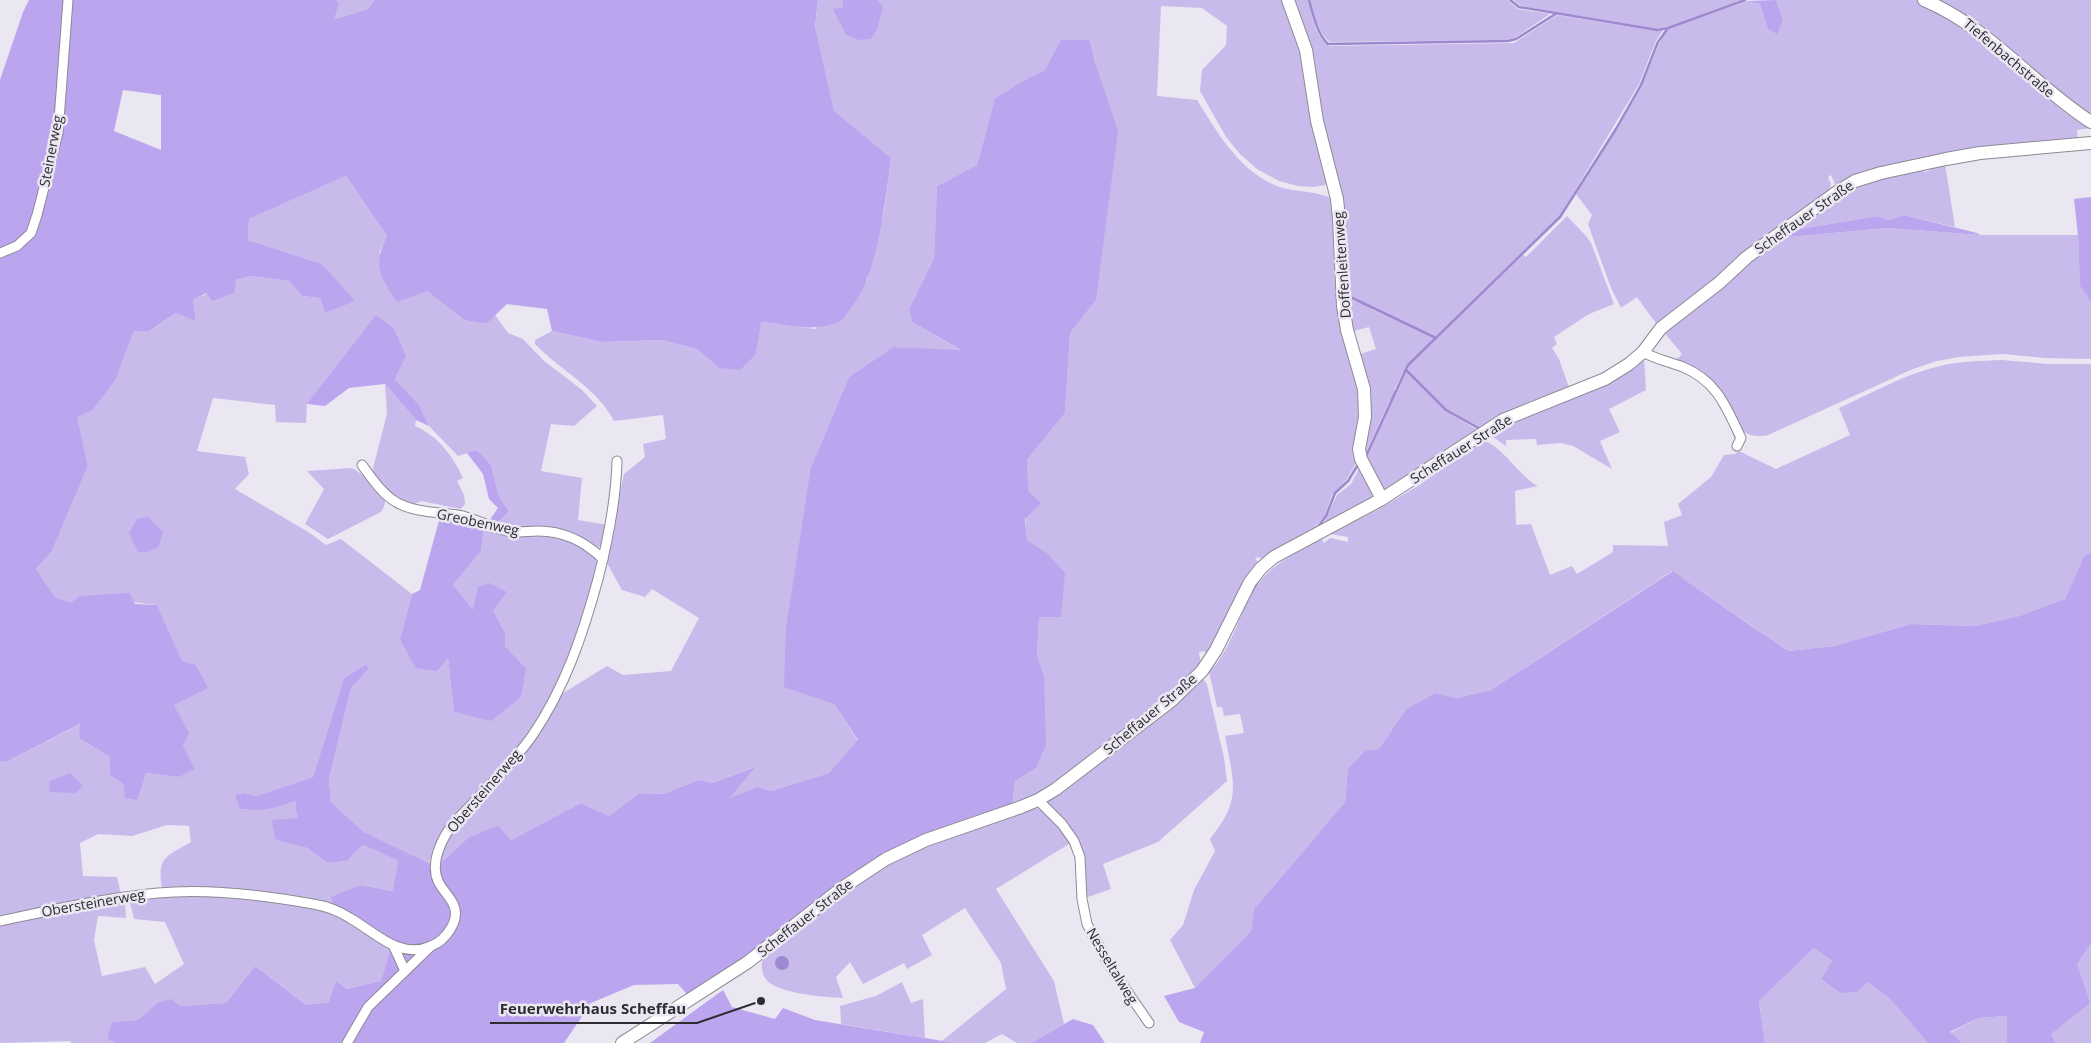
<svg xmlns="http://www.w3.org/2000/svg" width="2091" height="1043" font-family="'Open Sans',sans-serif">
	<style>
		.green { fill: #c8bbeb }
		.forest { fill: #bba5ef; fill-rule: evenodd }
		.water { fill: #9e89d0 }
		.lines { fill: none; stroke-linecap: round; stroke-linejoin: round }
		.stream { stroke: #9e89d0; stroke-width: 2.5 }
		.street-casing { stroke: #8c8a94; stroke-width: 11 }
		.secondary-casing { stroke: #8c8a94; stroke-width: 14 }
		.street { stroke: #fff; stroke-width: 9 }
		.secondary { stroke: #fff; stroke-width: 12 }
		.labels { text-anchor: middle; stroke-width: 5; stroke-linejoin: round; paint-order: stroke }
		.street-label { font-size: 14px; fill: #2d2c30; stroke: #eae7f2 }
		.leader { fill: none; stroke: #2d2c30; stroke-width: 2 }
		.callout-dot { fill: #2d2c30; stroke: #eae7f2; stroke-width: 2 }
		.callout-label { font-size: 15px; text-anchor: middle; font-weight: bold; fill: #2d2c30; stroke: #eae7f2; stroke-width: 5; stroke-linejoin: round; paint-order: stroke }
	</style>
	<rect width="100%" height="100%" fill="#eae7f2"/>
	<g class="green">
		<path d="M336,0h38l-6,9 -35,10 6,-16z"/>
		<path d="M818,0h24l1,7 -9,3 49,-3 -5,-7h407l11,33 31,149 -2,3 -11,2 -16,-1 -19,-5 -22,-12 -17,-15 -14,-17 -26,-46 2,-21 24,-25 1,-19 -25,-18 -41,-2 -4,90 40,4c21,33 41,70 80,86 18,7 39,4 56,13l5,59 25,138 -5,64 -12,20 -14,15 -8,22 -8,9 1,4 -53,30 -6,-3 -3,2 4,4 -53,95 -1,-7 -6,1 2,13 -21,22 -143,110 -25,10 3,-26 21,-13 8,-93 -7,-20 2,-39 8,-63 -20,-13c-3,-26 1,-53 0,-80l38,-47 5,-80 26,-33 -1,-237 -5,-23 -45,30 -19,9 -31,19 -18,67 -40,21 -3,72 -25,51 3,13 50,29 -69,-4 -44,30 -38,90 23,237 24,37 -29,32 -58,18 -14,-4 -28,12 25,-32 -42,16 -14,-3 -34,14 -25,-1 -30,23 -28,-13 -70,37 -13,-15 -29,12 -25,23 -5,1 3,-13 7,-13 111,-140 47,-29 16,9 48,-4 28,-53 -47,-29 -7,8 -23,-7 -15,-27v-8l17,-81 21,-17 -2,-13 23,-5 -3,-24 -49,6c-18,-34 -53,-50 -79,-77v-4l17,-9 50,11 60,-2 35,9 22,19 37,-14 4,-32 55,7 52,-49 17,-68 7,-54 -57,-46 -19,-86z"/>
		<path d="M1291,0h17c4,16 7,36 21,46l185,-3 43,-28 98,16 8,-1 -7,11 -17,43 -80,133 -124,120 -63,-30 -1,2 63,29 -26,25 -14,27 3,1 8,-20 41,40 33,20 -93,59 -4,-1 -17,-29 27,-59 -2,-1 -25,54 -8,-99 19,-6 -7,-22 -19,5 -5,-35 16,7 1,-2 -17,-9 -3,-85z"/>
		<path d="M1310,0h197l11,9 32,5 -34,23 -9,3 -177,2c-12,-9 -16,-28 -20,-42z"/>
		<path d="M1513,0h228l-71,26 -14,3 -135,-23z"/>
		<path d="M1776,0h141l30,13 144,115 -14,2 1,12 -74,5 -163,38 -6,-1 -4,-9 -3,2 3,7 -2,9 -171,133 -21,-29 -16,11 -10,-20 -23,-64 4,-9 -16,-21 41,-65 25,-44 21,-50 7,-7 77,-27 13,3 8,24 15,-8z"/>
		<path d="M1929,0h162v119z"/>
		<path d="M1945,164l10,63 -51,-12 -15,5 -11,-4 -90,15 78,-51 55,-12 3,4 5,-1 2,-4z"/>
		<path d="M346,176l41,60 -8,17 85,67 21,4 10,-9 13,18 15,6 20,21 39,30 15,16 -23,20 -23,-2 -10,47 41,7 -4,42 30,5 -4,21 -7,1 -16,-9 -20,-8 -39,-1 -26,-4 13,-14 -10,-14 -8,-32 -14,-15 -19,6 -29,-30 -10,-21 -24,-26 11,-23 -99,48 -1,19 -30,-1 -1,-17 -62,-7 -16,53 48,6 4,17 -14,15 75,44 16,12 15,-6 71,55 -12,47 48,16 6,55 37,8 35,-52 -21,-22v-13l-12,-23 -20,1 -20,-26 28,-34 3,-24 58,6 32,8 22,17 1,10c-5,22 -9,45 -17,66 -31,85 -87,144 -144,212l-7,17 -65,-31 -33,-30 -2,-23 22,-91 17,-18 -24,8 -31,99 -57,19 -11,-3 -5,16c22,3 35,0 55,-8l2,18 -22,19 32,10 20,15 20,-2 16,-16 35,16 -4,30 -33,-6 -28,20 -171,-16c-5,-32 3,-32 29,-47l-2,-16 -22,-1 -35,11 -34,-2 -18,9 3,33 34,1 4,18 -121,22v-156l6,1 75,-38 -2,14 31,19v18l14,10 22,-12 33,4 4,-31 5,-13 -14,-28 8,-43 -25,-57 -78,-9 -8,8 -15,-6 -20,-29 16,-18 36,-85 -12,-49 17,-7 23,-31 18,-48h17l25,-18 20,7 -3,-20 43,-20 15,-4 38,5 13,15 18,2 5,15 29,-12 -32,-37 -74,-24 1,-21z"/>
		<path d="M1567,216l19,20 5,7 23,61 -25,10 -35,23 3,7 -5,4 7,11 11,31 -89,39 -34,-19 -41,-40 3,-5 114,-110 3,2z"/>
		<path d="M1887,228l93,7h98l2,51 11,16v57l-47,-1 -41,-4 -44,3 -22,4 -24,8 -145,66c-39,8 -30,-31 -56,-52 -11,-9 -25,-15 -37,-22l7,-7 -20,-24 115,-92z"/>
		<path d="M1644,357l2,33 -37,19 11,23 -20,9 12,28 -39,-23 -12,-3 -24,2 -1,-6 -30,1v6l-16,-11 1,-5z"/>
		<path d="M2002,360l46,4h43v188l-7,4 -19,43 -46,17 -44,10 -64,-2 -77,22 -46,5c-38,-28 -78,-52 -116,-80l-181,119 -35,8 -20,-5 -29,15 -29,42 -30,19 -3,33 -91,107 -3,22 -56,57 -25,-48 13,-15 11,-35 21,-39 -5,-12c32,-40 24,-55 15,-103l19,-3 -4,-19 -16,2 -2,-9h-5l-8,-35c25,-23 31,-68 53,-93 16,-19 39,-28 60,-40l2,4 6,-5 18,4v-5l-18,-3 51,-26 40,-24 57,-44c21,0 41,37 60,46l-23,5 1,34 15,-1 19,51 22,-9 5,8 36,-22v-7l55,1 -4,-24 18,-7 -4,-11 33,-27 13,-22 11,-1 4,-3 37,18 74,-34 -11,-27c33,-15 66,-34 101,-42 20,-5 42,-5 62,-6z"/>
		<path d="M385,384l31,36 -1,6c23,10 38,30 48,52l-6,3 7,14 1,9 -4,5 -40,-8 -6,3c-17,-6 -40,-17 -42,-36l14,-54z"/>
		<path d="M1361,465l11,28 -1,7 -49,27 15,-32 14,-11z"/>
		<path d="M351,468c8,3 32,21 34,29 1,5 -1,10 -4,15l-53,27 -23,-15 19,-35 -17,-18z"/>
		<path d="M1199,679h4l4,5 17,74 3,23 -69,61 -55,22 8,25 -26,9 -2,-42 -36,-53 2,-4z"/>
		<path d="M1033,807c18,4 29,22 39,35l-76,47 58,92 10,43 -33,19h-14l-15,-9 -17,9h-30l-13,-2 64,-52 -5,-26 -36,-55 -43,27 10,20 -25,14 -3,-6 -41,21 -13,-22 -14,15 7,21c-18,-1 -68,-4 -78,-20 -5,-8 -3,-16 -2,-24l71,-56 67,-43z"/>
		<path d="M190,894l121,12 23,7 22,13 34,24 -9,31 -35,8 -17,13 -23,3 -51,-39 -29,37 -46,3 -23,-3 -19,17 -25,2 -6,17 8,4h-44l-1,-2 -70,2v-120l120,-23 5,4 1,14 -28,-2 -4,24 8,36 43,-9 10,17 29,-20 -19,-42 -31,-3 -4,-16 2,-4z"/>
		<path d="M2091,898v145h-54z"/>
		<path d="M1814,948l18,13 -11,18 19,14 28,-11 22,17 38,44h-163l-6,-42z"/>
		<path d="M902,982l9,21 12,-4 2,39 -84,-14 -1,-18 36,-10z"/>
		<path d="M2008,1016l-1,27h-45l-12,-10 28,-15z"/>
	</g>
	<g class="forest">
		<path d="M29,0h307l3,3 -5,16 34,-10 6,-9h444l-3,26 19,85 57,47c-6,44 -13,118 -41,151 -3,4 -6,10 -10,12 -25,12 -53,4 -79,1l-5,32 -16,16 -21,-2 -22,-19 -35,-9 -60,2 -50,-11 -5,-22 -40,-5 -21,20 -22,-4 -37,-29 -30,11c-17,-27 -25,-35 -10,-66l-41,-60 -97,43 -1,21 74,24 33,37 -30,12 -5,-15 -18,-2 -13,-15 -38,-5 -15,4 -2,13 -22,8 -6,-8 -13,7 3,21 -20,-8 -26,18h-16l-18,48 -23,31 -16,7 11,49 -36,85 -16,18 20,29 15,5 8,-7 51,-3 5,11 22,1 25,56 14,4 12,23 -34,17 15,28 -6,13 12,23 -16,8 -33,-4 -9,27 -12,-2 -1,-13 -14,-10v-18l-31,-19 1,-14 -74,38 -6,-1v-681l23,-68zM123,90l38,5v55l-47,-19z"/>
		<path d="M842,0h36l5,7 -6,22 -6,10 -12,1 -13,-5 -13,-26 10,-2z"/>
		<path d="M1776,0l7,20 -6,14 -9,-5 -8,-25 -13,-3z"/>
		<path d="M1061,40h29l5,23 23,68 -22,169 -26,33 -5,80 -38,47 1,31 13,12 -16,16 2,21 20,13 18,20 -4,44h-22l-2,38 7,20 2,70 -10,23 -21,13 -3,26 -99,33 -222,159 -13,-15 -44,1 -43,18 -27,40h-449l-8,-4 5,-17 26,-2 19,-17 14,-4 9,7 46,-3 29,-37 51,39 23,-3 7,-21 10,8 35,-8 9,-31 5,-7 -62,-38 -2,-8 30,-12 32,6 5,-30 -35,-16 -16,16 -20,2 -20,-15 -32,-9 -3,-19 25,-2 -2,-17c-20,8 -33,11 -55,8l-5,-14 10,-2 11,3 57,-19 31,-99 23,-14 1,6 -17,18 -22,91 2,23 33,30 65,31 15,-3 25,-23 29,-12 13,15 70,-37 28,13 30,-23 25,1 34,-14 14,3 43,-16 -25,31 27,-11 14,4 58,-18 29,-33 -24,-36 -50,-17 2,-59 25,-161 38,-90 44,-30 68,3 -49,-28 -3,-13 25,-51 3,-72 40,-21 18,-67 31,-19 19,-9z"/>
		<path d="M2091,197v105l-11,-16 -2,-51 -4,-36z"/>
		<path d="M1904,215l73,18 3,2 -93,-7 -110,10 11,-7 90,-15 11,4z"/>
		<path d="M376,315l18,14 12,27 -11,23 24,26 10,21 -13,-6 -31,-36 -36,4 -24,18 -18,-2z"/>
		<path d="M477,450l14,15 8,32 10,14 -13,14 -7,-4 9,-13 -9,-9 -6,-25 -16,-21z"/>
		<path d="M148,517l15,15 -5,15 -10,5h-10l-9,-19 8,-14z"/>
		<path d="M440,517l21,2 23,8 -3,24 -28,34 20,25 5,-23 11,-4 18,9 -14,18 12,23v13l21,22 -5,29 -30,24 -37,-9 -6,-54 -11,13 -21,-3 -16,-28 12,-46 8,-4z"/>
		<path d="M2091,552v391l-14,21 13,39 -39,31 4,9h-48v-27l-29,2 -28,14 12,11h-34l-38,-44 -22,-17 -12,10 -16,1 -19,-14 11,-18 -18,-13 -55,53 6,42h-565l4,-11 -25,-10 -15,-26 31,-8 56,-57 3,-22 91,-107 3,-33 18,-19h12l29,-42 29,-15 20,5 35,-8 182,-119c37,28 77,53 115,80l46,-5 77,-22 64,2 44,-10 46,-17 19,-43z"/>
		<path d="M70,773l13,13 -8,7 -26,-1 1,-11z"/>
		<path d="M723,990l9,17 43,12 8,-11 32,12 140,23h-305z"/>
		<path d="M1073,1019l20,6 12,18h-74z"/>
	</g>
	<circle class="water" cx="782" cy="963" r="7"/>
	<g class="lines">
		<g class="stream">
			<path d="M1309,0c4,14 8,34 19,44l180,-3 8,-2 41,-26"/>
			<path d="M1510,0l9,7 138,23 11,-2 77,-28"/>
			<path d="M1346,295l90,43"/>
			<path d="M1406,370l40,40 34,19"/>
			<path d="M1366,456l42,-91 152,-148 56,-88 25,-44 17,-43 10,-14"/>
			<path d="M1318,527l8,-11 9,-23 13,-12 11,-18"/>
			<path d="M1251,593l7,-12"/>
		</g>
		<g class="street-casing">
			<g id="street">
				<path d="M0,253l17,-7 14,-13 6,-18 21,-82 10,-133"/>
				<path d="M1643,352c12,7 27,10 40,15 35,15 43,40 58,71l-4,8"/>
				<path d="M362,465c9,12 20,29 34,37 18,11 47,10 67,14 19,5 36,16 56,16 6,0 12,-1 19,-1 26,0 46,10 65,28"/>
				<path d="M1038,800l24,24 12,17 6,16 2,42 5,25 24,44 38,55"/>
				<path d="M0,921c52,-11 105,-23 158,-28 51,-5 105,2 155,11 13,2 26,7 37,14 25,14 49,42 81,28 14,-5 29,-25 23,-40 -3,-9 -12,-16 -16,-25 -7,-16 0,-33 8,-47 8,-13 20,-23 30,-34 19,-21 40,-41 56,-64 33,-48 51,-102 66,-157 10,-39 18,-77 19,-118"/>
				<path d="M394,947l11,24"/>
				<path d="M347,1043l21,-36 63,-61"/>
			</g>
		</g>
		<g class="secondary-casing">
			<g id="secondary">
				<path d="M1288,0l18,50 11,71 20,78 2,19 4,88 4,24 17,59 1,28 -6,32 2,10 21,40"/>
				<path d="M1924,0c66,28 108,84 167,122"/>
				<path d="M622,1043l126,-81 94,-74 44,-29 40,-19 95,-33 17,-7 18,-11 115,-88 31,-30 14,-21 34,-68 11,-14 13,-11 108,-58 121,-79 102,-41 24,-15 14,-12 18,-24 58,-45 28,-26 90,-65 18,-11 26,-8 65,-14 34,-6 111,-10"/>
			</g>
		</g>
		<use href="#street" class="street"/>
		<use href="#secondary" class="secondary"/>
	</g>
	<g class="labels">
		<g class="street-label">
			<text transform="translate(2009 58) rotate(40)" y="5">Tiefenbachstraße</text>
			<text transform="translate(51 151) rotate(-79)" y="5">Steinerweg</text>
			<text transform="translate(1804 217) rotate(-35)" y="5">Scheffauer Straße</text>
			<text transform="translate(1342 265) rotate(-94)" y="5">Doffenleitenweg</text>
			<text transform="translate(1461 449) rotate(-32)" y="5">Scheffauer Straße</text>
			<text transform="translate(478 522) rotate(12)" y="5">Greobenweg</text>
			<text transform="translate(1150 714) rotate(-40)" y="5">Scheffauer Straße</text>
			<text transform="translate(484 791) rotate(-49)" y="5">Obersteinerweg</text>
			<text transform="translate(93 903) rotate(-10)" y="5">Obersteinerweg</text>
			<text transform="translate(805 918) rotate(-38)" y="5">Scheffauer Straße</text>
			<text transform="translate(1112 966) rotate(59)" y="5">Nesseltalweg</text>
		</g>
	</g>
	<path class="leader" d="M761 1001L697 1023H490"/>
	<circle class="callout-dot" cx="761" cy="1001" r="5"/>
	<g class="callout-label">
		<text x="593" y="1014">Feuerwehrhaus Scheffau</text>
	</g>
</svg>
